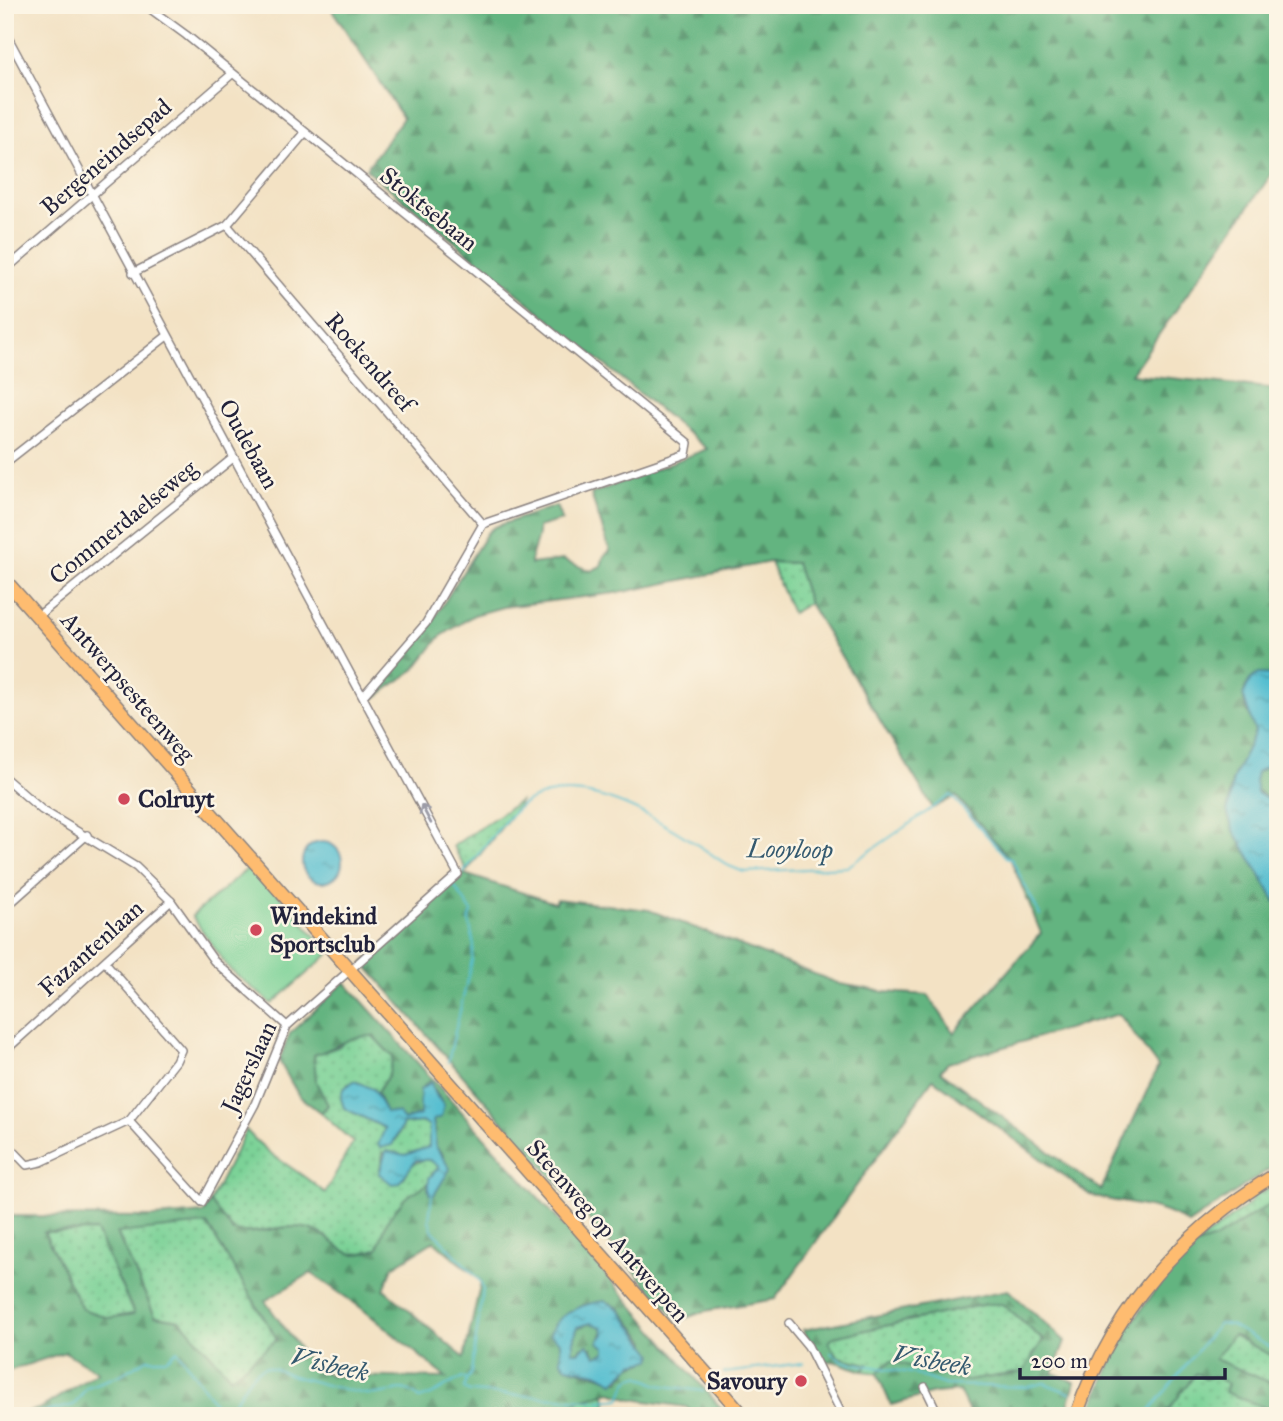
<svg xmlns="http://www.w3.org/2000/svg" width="1283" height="1421" font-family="'IM FELL Great Primer',serif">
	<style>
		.green { fill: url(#green-dots); stroke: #4e7a69; stroke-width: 2 }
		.forest { fill: url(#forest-firs); stroke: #436b5e; stroke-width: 2; fill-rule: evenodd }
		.pitch { fill: #7bd297; stroke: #4e7a69; stroke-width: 2 }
		.water { fill: url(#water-ripples); stroke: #3b7086; stroke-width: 2; fill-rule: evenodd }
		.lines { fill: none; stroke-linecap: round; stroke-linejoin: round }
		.stream { stroke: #54bed0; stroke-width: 2 }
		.street-casing { stroke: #8a8280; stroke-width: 10 }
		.primary-casing { stroke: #8a8280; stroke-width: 15 }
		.street { stroke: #fff; stroke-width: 7 }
		.primary { stroke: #febc70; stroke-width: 12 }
		.oneway { stroke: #9c9ca7 }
		.poi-dot { fill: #d1495b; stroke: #fcf5e5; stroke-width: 2.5 }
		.labels { text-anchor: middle; stroke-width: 5; stroke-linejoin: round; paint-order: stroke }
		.street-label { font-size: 24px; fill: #22223b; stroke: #fcf5e5 }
		.poi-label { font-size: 24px; font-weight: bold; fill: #22223b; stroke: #fcf5e5; text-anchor: start }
		.water-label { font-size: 26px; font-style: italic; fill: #34596f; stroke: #fcf5e5 }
	</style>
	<defs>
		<pattern id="green-dots" width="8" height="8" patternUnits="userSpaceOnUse" patternTransform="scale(1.75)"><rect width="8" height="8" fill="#7bd297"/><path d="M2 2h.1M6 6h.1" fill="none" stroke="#6ab483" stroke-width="1.8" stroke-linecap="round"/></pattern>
		<pattern id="forest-firs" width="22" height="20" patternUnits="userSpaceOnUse" patternTransform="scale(1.75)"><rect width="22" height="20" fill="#64b480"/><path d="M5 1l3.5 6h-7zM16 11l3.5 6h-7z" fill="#52926a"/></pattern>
		<pattern id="water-ripples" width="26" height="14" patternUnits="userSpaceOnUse" patternTransform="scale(1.75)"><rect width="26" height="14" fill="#54bed0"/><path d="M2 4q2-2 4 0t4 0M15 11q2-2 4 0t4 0" fill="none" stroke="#459aaa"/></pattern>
	</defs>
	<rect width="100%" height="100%" fill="#fcf5e5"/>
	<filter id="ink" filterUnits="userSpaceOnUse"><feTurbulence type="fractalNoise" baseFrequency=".0143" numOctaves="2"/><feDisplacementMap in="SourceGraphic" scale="14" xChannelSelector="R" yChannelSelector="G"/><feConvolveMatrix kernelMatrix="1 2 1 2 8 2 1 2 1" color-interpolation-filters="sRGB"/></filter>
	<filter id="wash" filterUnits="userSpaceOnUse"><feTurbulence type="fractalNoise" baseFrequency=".00686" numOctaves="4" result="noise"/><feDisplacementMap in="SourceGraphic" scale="28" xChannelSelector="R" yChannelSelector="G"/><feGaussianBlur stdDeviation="1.57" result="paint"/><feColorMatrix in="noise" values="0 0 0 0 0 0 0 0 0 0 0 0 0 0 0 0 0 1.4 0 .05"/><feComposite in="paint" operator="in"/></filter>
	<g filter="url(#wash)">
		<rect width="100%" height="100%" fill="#f3e2c4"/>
		<g class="green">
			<path d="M770,562l26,1 13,40 -17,10z"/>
			<path d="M521,800l-5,9 -49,62 -14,-25z"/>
			<path d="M354,1035l19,1 20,21 -4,17 -12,19 -19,-11 -10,2 -7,14 3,10 41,20 -6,17 17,-5 7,-16 18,-2 8,3v22l-24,8 -22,-2 -4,21 25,4 7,-13 14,-6 11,3 3,5 -10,11v5l-24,16 -17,22 -10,27c-39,18 -38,-11 -69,-19 -25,-7 -51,7 -76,2l-23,-29 36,-72c26,30 51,38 79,63l28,-51 -32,-29 7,-8 -12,-22 -2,-28 24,-8z"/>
			<path d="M1278,1184v15l-63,40 -21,7 56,-43 4,-7z"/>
			<path d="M207,1224l70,115 -46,39 -51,-58 -25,-4 -38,-84z"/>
			<path d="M96,1231l38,83 -25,4 -27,-9 -38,-77z"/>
			<path d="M986,1304h16l41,36 -20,32 -56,9 -76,-20 -14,12 -14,-2 5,-6 -29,-8 -11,-14 6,-6z"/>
			<path d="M1233,1335l45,24v27l-64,-27z"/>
			<path d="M1196,1373l18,3 14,8 -2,8 52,21v3h-114z"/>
			<path d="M605,1394l3,22h-45l15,-15z"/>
		</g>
		<g class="forest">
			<path d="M329,5h949v160l-147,209 147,15v286c-21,-2 -39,6 -33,31 3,9 10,16 10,26l-22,47 -4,16 4,34 45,76v258l-90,61c-29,-22 -64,-18 -98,-29l-157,-116 -158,220 -70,12 -27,10 -314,-358 100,-89 91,29 2,-4 92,11 191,74 45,8 43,3 26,38 87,-100 -30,-73 -55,-64 -23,12 -124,-205 -13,-40 -26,-1 -147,30 -120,15 -29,8 -34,22 -25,32 -44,32 58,-74 58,-94 7,-6 62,-21 6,14 -24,7c2,15 -8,23 -7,37l32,-4 28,11 10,-5 3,-10 6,-5 -19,-57 116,-45 -341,-280 37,-51zM1119,1014l39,53 -57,123 -161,-119 8,-8z"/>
			<path d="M1278,761v53c-2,-3 -2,-7 -4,-11 -9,-11 -28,-7 -17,-31z"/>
			<path d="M345,982l210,234 173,200h-30l-12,-9 -54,-8 -21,-7 -33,9 -15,15h-546l24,-8 57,-36 -33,-20 -60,20v-156l150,1 49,-4 6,-11 23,29c25,6 51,-9 76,-2 31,8 30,37 69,19l9,-27 18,-23 24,-15 -1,7 6,5 9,-15v-25l-7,-8 -3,-27 11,-15 -15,-24 -9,9v25l-17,5 -17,-7 -9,-20 12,-19 4,-17 -20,-21c-24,-1 -36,12 -59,19l2,27 12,23 -7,8 -22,-17 -20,-35 11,-28zM207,1224l70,115 -46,38 -51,-57 -25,-4 -38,-83zM96,1231l38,82 -1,1 -24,4 -27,-9 -38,-77zM434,1241l47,40 -17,77 -80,-69 9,-22zM311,1273l49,34 87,71 -115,-2 -20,-10 -47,-65zM606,1301l13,7 27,33 -2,21 -14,5 -11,14 -49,-13 -8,-7 -2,-19 -10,-8 16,-20z"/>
			<path d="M1278,1199v15l-13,9 13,18v94l-4,5 4,3v16l-45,-24 -18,24 63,27v27l-53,-21 3,-8 -14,-8 -9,3 -9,-6 -32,43h-75l32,-77 49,-70 24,-23 21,-7z"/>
			<path d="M1008,1290l57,51 -12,32 22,9 -10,34h-94l-12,-25 -25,2 -43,12 -14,-32 14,-12 76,20 56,-9 20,-32 -41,-36h-16l-152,33 -6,6 11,14 29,7 -5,7 -30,-10 -11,1 -19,-32z"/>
			<path d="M591,1323l10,2 2,6 -3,13 5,3v6l-9,3 -5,-9h-8l-8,6 -3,-1 5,-24z"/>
		</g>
		<path class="pitch" d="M252,865l78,88 -58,51 -43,-35 -37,-53z"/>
		<g class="water">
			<path d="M1258,674l20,1v86l-21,11 -2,9 2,12 14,7 7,14v91l-45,-76 -6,-17 6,-33 22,-47 -12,-37 7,-15z"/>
			<circle cx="322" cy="862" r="20"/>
			<path d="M354,1081l19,8 13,23 12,1 6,7 16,-5v-25l11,-8 3,11 10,12 -3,12 -8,3 3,27 14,22 -16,26 -5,-1v-16l10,-11 -9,-7h-14l-17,23 -7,1 -13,-10 7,-23 19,4 24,-8v-22l-8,-3 -18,2 -11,21 -11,3 -3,-3 7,-17 -41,-20 -3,-10 2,-9z"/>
			<path d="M606,1301l13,8 34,45 -2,6 -18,4 -19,18 -17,-9 -31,-6 -5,-6 -1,-19 -10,-8c6,-21 37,-32 56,-33zM591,1323l11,4 2,7 -6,8 7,5v6l-9,3 -9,-12 -8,8h-7l5,-25z"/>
		</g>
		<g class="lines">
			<g class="stream">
				<path d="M463,873c15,-17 47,-63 65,-72 64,-33 151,32 201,65l15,6 103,-5 104,-72 55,62 6,3 28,55"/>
				<path d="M448,1062l24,-102 2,-15 -5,-24 3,-9 -19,-28"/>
				<path d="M432,1195l-3,25 4,11 47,50 3,8 -12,84 -4,6"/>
				<path d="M831,1353l14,9 66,11 34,12 82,2 17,-4 26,10"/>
				<path d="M724,1373l79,-10"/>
				<path d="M1092,1406l12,10"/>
				<path d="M28,1416l46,-11 13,-18 33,-12 27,-16h20l10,-9 46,65c17,-13 21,-41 42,-48 11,1 21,7 32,10 23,6 45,13 69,17 20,3 42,-14 53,5 20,-4 27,-16 44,-21l4,1 -3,10 6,3 130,9 20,-2 6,-15 5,-6 8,-2 19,9 45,6"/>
				<path d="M1146,1416l73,-93 12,2 47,27"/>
			</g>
		</g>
	</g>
	<g filter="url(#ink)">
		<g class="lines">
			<g class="street-casing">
				<g id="street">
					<path d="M145,5l41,30 502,408 -2,11 -203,70"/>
					<path d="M5,32l453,842 -171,152 -32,78 -53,98 -73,-81 -88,41 -14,3 -22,-23"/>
					<path d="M227,225l256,299"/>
					<path d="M5,270l227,-196"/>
					<path d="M133,273l94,-48 77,-91"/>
					<path d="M5,463l162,-127"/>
					<path d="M38,616l195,-158"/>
					<path d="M363,696l63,-73 57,-99"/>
					<path d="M5,778l37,32 94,57 35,34 43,60 73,65"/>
					<path d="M5,908l82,-73"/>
					<path d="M105,962l76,88 -5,11 -47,60"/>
					<path d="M5,1051l166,-150"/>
					<path d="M789,1323l19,23 35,70"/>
					<path d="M925,1387l14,29"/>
				</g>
			</g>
			<g class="primary-casing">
				<g id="primary">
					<path d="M5,580l739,836"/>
					<path d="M1076,1416c36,-106 107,-186 202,-243"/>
				</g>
			</g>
			<use href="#street" class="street"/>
			<use href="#primary" class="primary"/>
		</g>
		<defs><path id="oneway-shaft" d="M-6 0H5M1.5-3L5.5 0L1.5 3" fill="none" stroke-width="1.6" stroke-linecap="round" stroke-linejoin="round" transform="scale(1.75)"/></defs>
		<use class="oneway" href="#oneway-shaft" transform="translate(426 814) rotate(-118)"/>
	</g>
	<g class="poi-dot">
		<circle cx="124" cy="799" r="7"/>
		<circle cx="256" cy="930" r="7"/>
		<circle cx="801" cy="1381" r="7"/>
	</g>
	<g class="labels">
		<g class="street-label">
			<text transform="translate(106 157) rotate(-41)" y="8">Bergeneindsepad</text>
			<text transform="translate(429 209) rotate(39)" y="8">Stoktsebaan</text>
			<text transform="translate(370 362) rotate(49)" y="8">Roekendreef</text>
			<text transform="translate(249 444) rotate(61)" y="8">Oudebaan</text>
			<text transform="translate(123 522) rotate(-39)" y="8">Commerdaelseweg</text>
			<text transform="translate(128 687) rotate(49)" y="8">Antwerpsesteenweg</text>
			<text transform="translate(91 948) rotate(-42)" y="8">Fazantenlaan</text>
			<text transform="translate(249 1067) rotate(-65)" y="8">Jagerslaan</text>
			<text transform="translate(608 1231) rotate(49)" y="8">Steenweg op Antwerpen</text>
		</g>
		<g class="poi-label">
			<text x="138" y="807">Colruyt</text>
			<text x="270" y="924">Windekind<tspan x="270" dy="28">Sportsclub</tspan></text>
			<text x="787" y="1389" text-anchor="end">Savoury</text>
		</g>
		<g class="water-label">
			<text transform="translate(790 849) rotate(1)" y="9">Looyloop</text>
			<text transform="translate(932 1360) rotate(10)" y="9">Visbeek</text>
			<text transform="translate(330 1364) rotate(13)" y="9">Visbeek</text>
		</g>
	</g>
	<rect width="1283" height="1421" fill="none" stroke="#fcf5e5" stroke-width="28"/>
	<path d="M1020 1368v10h205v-10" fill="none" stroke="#22223b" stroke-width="3.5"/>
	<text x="1031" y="1368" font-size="21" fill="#22223b" stroke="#fcf5e5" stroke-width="5" paint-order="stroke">200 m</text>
</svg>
